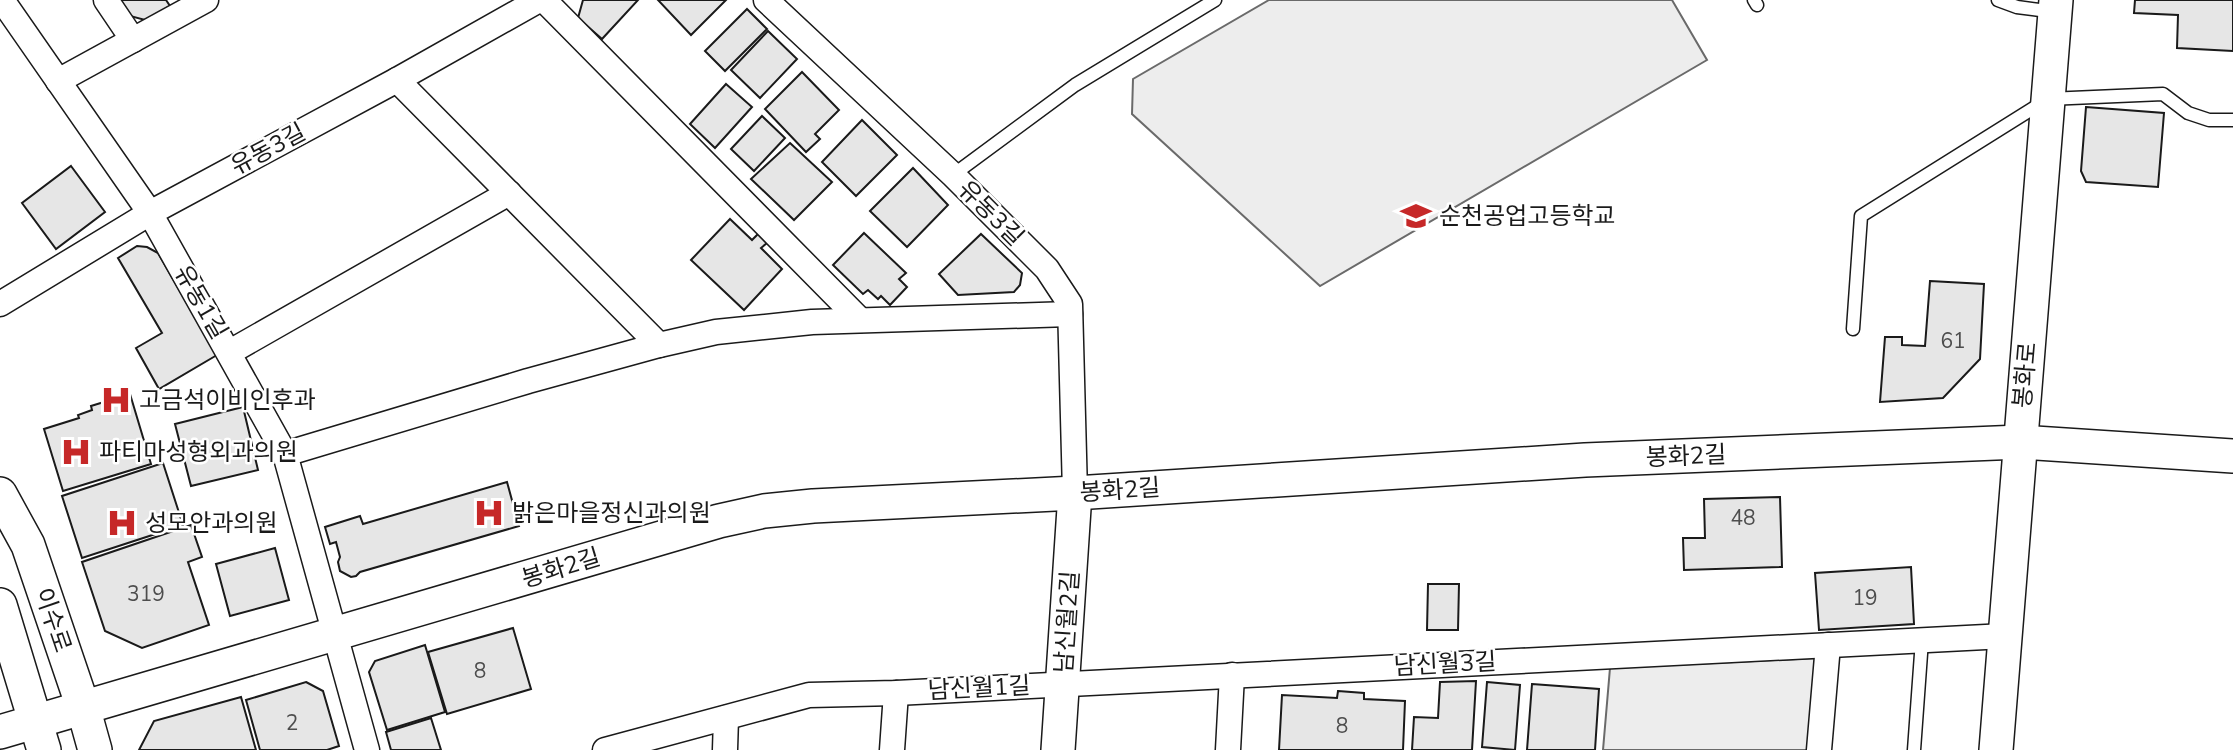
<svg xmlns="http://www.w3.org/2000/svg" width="2233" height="750" font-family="'Nunito Sans','Noto Sans KR',sans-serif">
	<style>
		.green { fill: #ededed; stroke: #6a6a6a; stroke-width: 2 }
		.building { fill: #e6e6e6; stroke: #1a1a1a; stroke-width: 2 }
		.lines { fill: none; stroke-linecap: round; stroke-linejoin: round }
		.lane-casing { stroke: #1a1a1a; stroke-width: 15 }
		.street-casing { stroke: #1a1a1a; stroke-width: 27 }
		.secondary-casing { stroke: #1a1a1a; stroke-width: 36 }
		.lane { stroke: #fff; stroke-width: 12 }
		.street { stroke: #fff; stroke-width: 24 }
		.secondary { stroke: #fff; stroke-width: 33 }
		.labels { text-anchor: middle; stroke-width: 5; stroke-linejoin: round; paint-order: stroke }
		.number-label { font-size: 21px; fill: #4d4d4d }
		.street-label { font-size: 24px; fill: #1a1a1a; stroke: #fff }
		.poi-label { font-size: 24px; fill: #1a1a1a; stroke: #fff; text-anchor: start }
	</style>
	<rect width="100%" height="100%" fill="#fff"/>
	<g class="green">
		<path d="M1269,0h403l35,60 -387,226 -188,-172 1,-35z"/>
		<path d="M1817,658l-8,92h-206l7,-82z"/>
	</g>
	<g class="building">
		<path d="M119,0h47l4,6 -25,14 -15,-4z"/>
		<path d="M583,0h55l-36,39 -24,-21z"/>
		<path d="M658,0h68l-35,35z"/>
		<path d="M2135,0h98v51l-56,-3 1,-33 -44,-2z"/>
		<path d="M747,9l20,20 -42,42 -20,-20z"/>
		<path d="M768,31l29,28 -37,39 -29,-28z"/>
		<path d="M802,72l37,38 -24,24 5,5 -14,13 -41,-43z"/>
		<path d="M726,84l26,23 -37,41 -25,-24z"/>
		<path d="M2086,107l78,6 -6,74 -72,-5 -5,-11z"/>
		<path d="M762,116l23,22 -31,33 -23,-22z"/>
		<path d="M862,120l35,35 -41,41 -34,-34z"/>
		<path d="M790,143l42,39 -38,38 -43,-41z"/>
		<path d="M71,166l34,46 -49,37 -34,-46z"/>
		<path d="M913,168l35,37 -41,42 -37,-36z"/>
		<path d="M730,219l22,21 6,-6 9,9 -6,5 21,21 -38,41 -53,-50z"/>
		<path d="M864,233l42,40 -7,6 8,8 -17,18 -9,-9 -3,3 -10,-9 -5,4 -30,-29z"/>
		<path d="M981,234l41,39 -2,12 -6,7 -56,3 -19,-21z"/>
		<path d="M137,246l10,1 11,6 59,102 -58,34 -23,-41 26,-15 -44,-75z"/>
		<path d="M1930,281l54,3 -4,75 -37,39 -63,4 5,-65h17v8l23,1z"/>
		<path d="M130,394l21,70 -88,27 -19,-62 35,-11 -1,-3 14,-5 -1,-4z"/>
		<path d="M243,407l15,63 -67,16 -16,-62z"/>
		<path d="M163,463l20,62 -101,33 -20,-62z"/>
		<path d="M507,482l12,44 -159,46 -4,4 -5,1 -11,-6 -2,-9 2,-5 -4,-15 -6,2 -5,-17 35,-11 3,8z"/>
		<path d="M1780,497l2,70 -98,3 -1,-32h22l-1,-39z"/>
		<path d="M191,525l11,32 -14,5 21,63 -67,23 -37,-17 -23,-69z"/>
		<path d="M275,548l14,52 -59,16 -14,-52z"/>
		<path d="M1911,567l3,57 -95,6 -4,-57z"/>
		<path d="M1428,584h31l-1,46h-31z"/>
		<path d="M513,628l18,61 -84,25 -19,-62z"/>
		<path d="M425,645l20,67 -58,18 -18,-58 6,-11z"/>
		<path d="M1476,681l-4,69h-60l2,-33 24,1 2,-36z"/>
		<path d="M306,682l17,9 16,55 -12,4h-67l-14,-50z"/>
		<path d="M1487,682l33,3 -5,65 -33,-3z"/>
		<path d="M1532,684l67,5 -4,61h-68z"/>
		<path d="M1338,691l26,2v6l41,2 -2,49h-124l3,-55 55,3z"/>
		<path d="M241,697l15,53h-117l15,-29z"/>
		<path d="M431,718l10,32h-50l-5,-18z"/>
	</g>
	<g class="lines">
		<g class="lane-casing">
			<g id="lane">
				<path d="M1754,0l3,5"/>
				<path d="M1998,0l19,7 38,5"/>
				<path d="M953,175l122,-90 140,-85"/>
				<path d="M1853,329l8,-113 187,-117 115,-5 25,19 21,7h24"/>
				<path d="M1914,750l8,-110"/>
			</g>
		</g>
		<g class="street-casing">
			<g id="street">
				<path d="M2,0l148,213 135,241 82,296"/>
				<path d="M106,0l27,40"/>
				<path d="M544,0l316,320"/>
				<path d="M766,0l187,175 94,94 23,35 5,189"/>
				<path d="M397,80l262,265"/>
				<path d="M58,81l148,-81"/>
				<path d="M0,304l150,-91 247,-133 142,-80"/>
				<path d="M230,352l279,-159"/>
				<path d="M285,454l243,-73 131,-36 57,-13 96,-10 258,-8"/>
				<path d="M605,750l204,-55 87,-2 1109,-57"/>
				<path d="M725,750l1,-32"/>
				<path d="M892,750l4,-57"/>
				<path d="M1228,750l4,-75"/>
				<path d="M1819,750l9,-105"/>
			</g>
		</g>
		<g class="secondary-casing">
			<g id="secondary">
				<path d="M0,494l28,51 55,162 12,43"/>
				<path d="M0,605l44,145"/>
				<path d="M0,732l719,-211 45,-10 49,-5 262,-13 510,-33 435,-18 213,14"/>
				<path d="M1058,750l17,-257"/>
				<path d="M1996,750l60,-750"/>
			</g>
		</g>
		<use href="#lane" class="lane"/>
		<use href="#street" class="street"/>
		<use href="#secondary" class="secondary"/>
	</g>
	<defs>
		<g id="school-bare" transform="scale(2.415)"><path d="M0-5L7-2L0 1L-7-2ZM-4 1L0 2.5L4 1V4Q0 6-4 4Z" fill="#c62828" stroke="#fff" stroke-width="2.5" paint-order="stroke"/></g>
		<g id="hospital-bare" transform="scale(2.415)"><path d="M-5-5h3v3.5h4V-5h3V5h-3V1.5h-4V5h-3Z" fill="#c62828" stroke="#fff" stroke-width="2.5" paint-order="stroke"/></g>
	</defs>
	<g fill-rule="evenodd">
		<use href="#school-bare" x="1416" y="216"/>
		<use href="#hospital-bare" x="116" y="400"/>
		<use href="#hospital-bare" x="76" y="452"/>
		<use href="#hospital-bare" x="489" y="513"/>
		<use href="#hospital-bare" x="122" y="523"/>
	</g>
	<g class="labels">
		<g class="number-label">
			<text x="1953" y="348">61</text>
			<text x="1743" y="525">48</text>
			<text x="146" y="601">319</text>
			<text x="1865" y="605">19</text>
			<text x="480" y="678">8</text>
			<text x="292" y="730">2</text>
			<text x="1342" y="733">8</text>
		</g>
		<g class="street-label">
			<text transform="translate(268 149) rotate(-28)" y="8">유동3길</text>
			<text transform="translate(991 213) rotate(45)" y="8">유동3길</text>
			<text transform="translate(201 302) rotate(60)" y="8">유동1길</text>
			<text transform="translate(2025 375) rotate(-85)" y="8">봉화로</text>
			<text transform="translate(1686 456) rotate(-2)" y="8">봉화2길</text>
			<text transform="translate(1120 490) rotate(-4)" y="8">봉화2길</text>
			<text transform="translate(561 568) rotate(-17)" y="8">봉화2길</text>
			<text transform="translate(53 620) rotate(71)" y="8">이수로</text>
			<text transform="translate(1067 622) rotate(-86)" y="8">남신월2길</text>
			<text transform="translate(1445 664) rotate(-3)" y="8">남신월3길</text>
			<text transform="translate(979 688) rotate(-3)" y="8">남신월1길</text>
		</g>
		<g class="poi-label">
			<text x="1439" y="224">순천공업고등학교</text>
			<text x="139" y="408">고금석이비인후과</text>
			<text x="99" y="460">파티마성형외과의원</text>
			<text x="512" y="521">밝은마을정신과의원</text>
			<text x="145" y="531">성모안과의원</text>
		</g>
	</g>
</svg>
